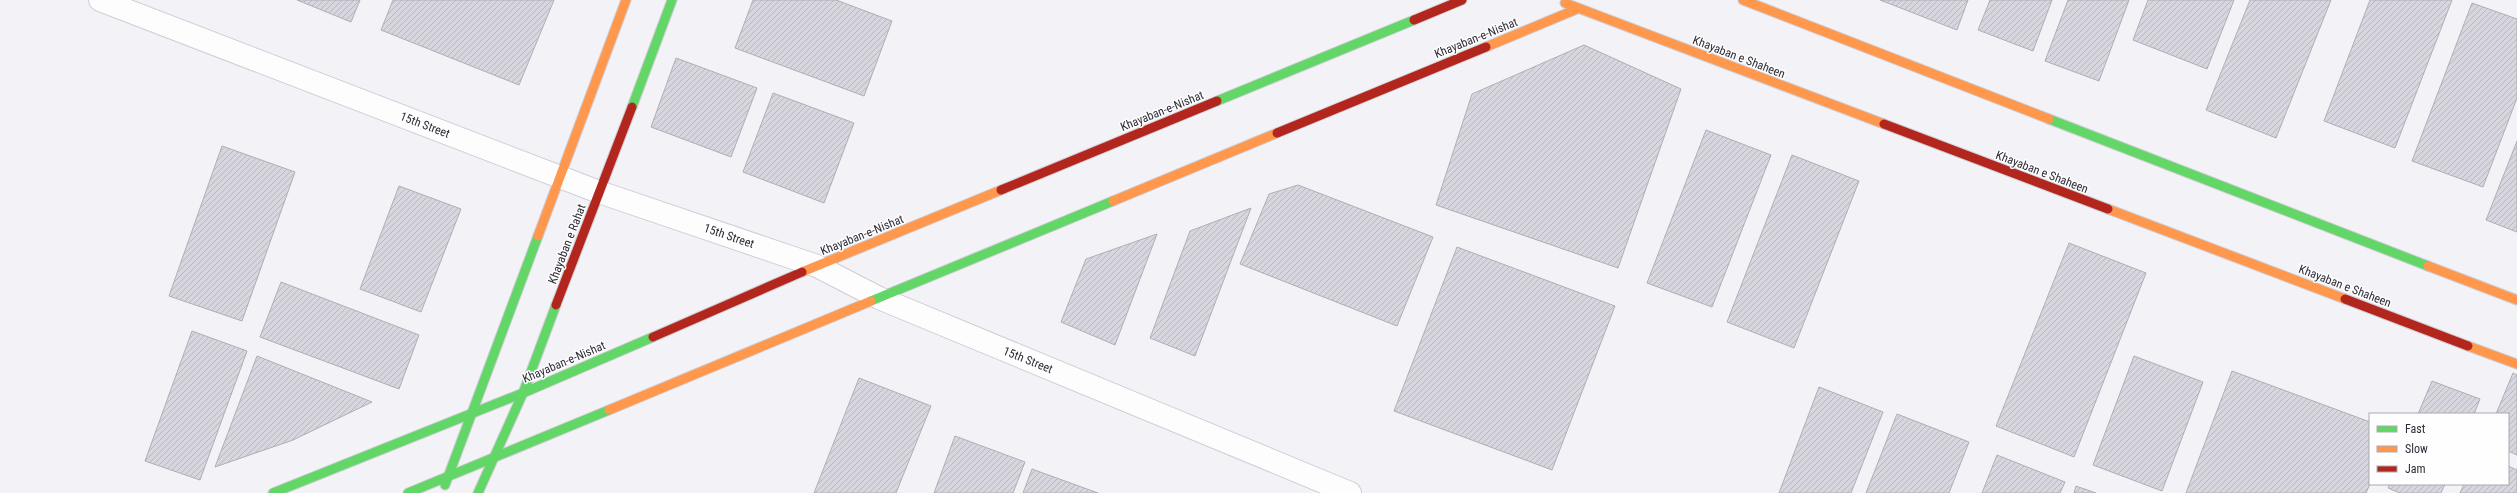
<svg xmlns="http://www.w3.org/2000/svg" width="2517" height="493" font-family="'Roboto Condensed',sans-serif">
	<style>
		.building { fill: url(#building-hatch); stroke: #afaeb6 }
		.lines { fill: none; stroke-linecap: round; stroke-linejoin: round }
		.street-casing { stroke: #cfced5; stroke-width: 24 }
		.fast-casing { stroke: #cfced5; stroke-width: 11 }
		.slow-casing { stroke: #cfced5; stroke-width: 11 }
		.jam-casing { stroke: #cfced5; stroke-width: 11 }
		.street { stroke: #fdfdfe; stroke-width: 22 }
		.fast { stroke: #63d668; stroke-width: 9 }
		.slow { stroke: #ff974d; stroke-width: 9 }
		.jam { stroke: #b3261e; stroke-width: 9 }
		.labels { text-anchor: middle; stroke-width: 3; stroke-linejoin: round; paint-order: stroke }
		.street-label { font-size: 12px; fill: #2e2c37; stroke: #fefefe }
	</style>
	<defs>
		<pattern id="building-hatch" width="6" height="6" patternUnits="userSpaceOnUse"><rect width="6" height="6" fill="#d7d5de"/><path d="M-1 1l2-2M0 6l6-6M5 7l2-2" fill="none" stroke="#b9b7bf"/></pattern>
	</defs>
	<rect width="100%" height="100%" fill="#f2f2f7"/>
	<g class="building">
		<path d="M297,0h63l-9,22z"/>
		<path d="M393,0h161l-35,85 -138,-55z"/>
		<path d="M753,0h83l56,21 -28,75 -129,-48z"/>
		<path d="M1880,0h88l-11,30z"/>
		<path d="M1990,0h62l-19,51 -55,-21z"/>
		<path d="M2068,0h61l-30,81 -54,-20z"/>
		<path d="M2148,0h86l-27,69 -74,-29z"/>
		<path d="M2250,0h81l-55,138 -70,-28z"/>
		<path d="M2370,0h82l-57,148 -71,-27z"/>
		<path d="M2472,3l45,16v79l-34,89 -71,-26z"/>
		<path d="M1584,45l97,44 -63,179 -182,-63 36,-111z"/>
		<path d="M676,58l81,30 -26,69 -80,-30z"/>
		<path d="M773,93l81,30 -30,80 -81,-31z"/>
		<path d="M1706,130l65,25 -59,152 -65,-24z"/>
		<path d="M2517,141v91l-31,-12z"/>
		<path d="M222,146l73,26 -53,149 -73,-25z"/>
		<path d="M1792,155l67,26 -65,167 -67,-26z"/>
		<path d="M1298,185l135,52 -36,89 -157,-62 29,-70z"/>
		<path d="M399,186l62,23 -40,103 -61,-23z"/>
		<path d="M1251,208l-56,148 -45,-18 40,-107z"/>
		<path d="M1157,234l-42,111 -54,-23 25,-63z"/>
		<path d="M2069,243l77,30 -72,184 -78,-31z"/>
		<path d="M1457,247l158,59 -63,164 -158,-59z"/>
		<path d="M281,282l138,53 -20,54 -139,-52z"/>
		<path d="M192,331l55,20 -47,129 -55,-19z"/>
		<path d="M257,356l115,46 -79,38 -78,27z"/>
		<path d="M2134,356l69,26 -41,109 -69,-26z"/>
		<path d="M2232,371l138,51v62l-4,9h-180z"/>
		<path d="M2513,373l4,2v80l-9,-4v-37h-12z"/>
		<path d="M859,378l72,28 -35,87h-82z"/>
		<path d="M2432,381l48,18 -6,15h-56z"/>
		<path d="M1819,387l64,25 -32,81h-72z"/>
		<path d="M1897,414l72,28 -20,51h-83z"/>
		<path d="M955,436l70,26 -12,31h-79z"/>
		<path d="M1997,455l68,27 -5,11h-78z"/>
		<path d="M2508,466l9,4v23h-57l4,-9h44z"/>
		<path d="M1032,469l66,24h-75z"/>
		<path d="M2390,484h55l-4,9h-41l-12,-5z"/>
		<path d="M2076,486l20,7h-22z"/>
	</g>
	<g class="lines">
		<g class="street-casing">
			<path id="street" d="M100,0l499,192 218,74 62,32 471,195"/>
		</g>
		<g class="fast-casing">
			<g id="fast">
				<path d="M1217,101l197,-81"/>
				<path d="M632,107l40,-107"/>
				<path d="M2049,119l379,147"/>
				<path d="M871,301l242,-100"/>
				<path d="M445,485l93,-249"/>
				<path d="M273,493l250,-100 130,-56"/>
				<path d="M408,493l201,-83"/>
				<path d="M478,493l45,-100 33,-88"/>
			</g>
		</g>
		<g class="slow-casing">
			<g id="slow">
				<path d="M1743,0l306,119"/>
				<path d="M1565,3l319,121"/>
				<path d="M1486,47l91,-38"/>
				<path d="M1113,201l164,-68"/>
				<path d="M2108,209l237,90"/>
				<path d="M538,236l88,-236"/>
				<path d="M2428,266l89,34"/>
				<path d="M802,272l199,-82"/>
				<path d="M2468,346l49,18"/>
				<path d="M609,410l262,-109"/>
			</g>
		</g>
		<g class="jam-casing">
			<g id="jam">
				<path d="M1414,20l48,-20"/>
				<path d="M1884,124l224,85"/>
				<path d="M1277,133l209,-86"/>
				<path d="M1001,190l216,-89"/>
				<path d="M2345,299l123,47"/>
				<path d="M556,305l76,-198"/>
				<path d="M653,337l149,-65"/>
			</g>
		</g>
		<use href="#street" class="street"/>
		<use href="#fast" class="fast"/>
		<use href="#slow" class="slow"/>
		<use href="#jam" class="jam"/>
	</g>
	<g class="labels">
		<g class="street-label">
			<text transform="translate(1476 38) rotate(-22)" y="4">Khayaban-e-Nishat</text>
			<text transform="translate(1739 57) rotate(21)" y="4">Khayaban e Shaheen</text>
			<text transform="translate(1162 111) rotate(-22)" y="4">Khayaban-e-Nishat</text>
			<text transform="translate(425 125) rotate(21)" y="4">15th Street</text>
			<text transform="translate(2042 172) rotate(21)" y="4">Khayaban e Shaheen</text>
			<text transform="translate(862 235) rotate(-22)" y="4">Khayaban-e-Nishat</text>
			<text transform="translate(729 236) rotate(19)" y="4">15th Street</text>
			<text transform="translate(567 244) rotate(-69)" y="4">Khayaban e Rahat</text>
			<text transform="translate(2345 286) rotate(21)" y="4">Khayaban e Shaheen</text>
			<text transform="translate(1028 360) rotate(22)" y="4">15th Street</text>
			<text transform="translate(564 362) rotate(-23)" y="4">Khayaban-e-Nishat</text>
		</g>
	</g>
	<rect x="2369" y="413" width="140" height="72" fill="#fefefe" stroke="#abaaae"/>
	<rect x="2377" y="426" width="20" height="6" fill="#63d668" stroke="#abaaae"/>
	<text x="2405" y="433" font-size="12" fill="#2e2c37">Fast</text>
	<rect x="2377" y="446" width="20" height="6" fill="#ff974d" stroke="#abaaae"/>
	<text x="2405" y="453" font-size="12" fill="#2e2c37">Slow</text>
	<rect x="2377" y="466" width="20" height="6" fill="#b3261e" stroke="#abaaae"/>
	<text x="2405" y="473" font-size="12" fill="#2e2c37">Jam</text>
</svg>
